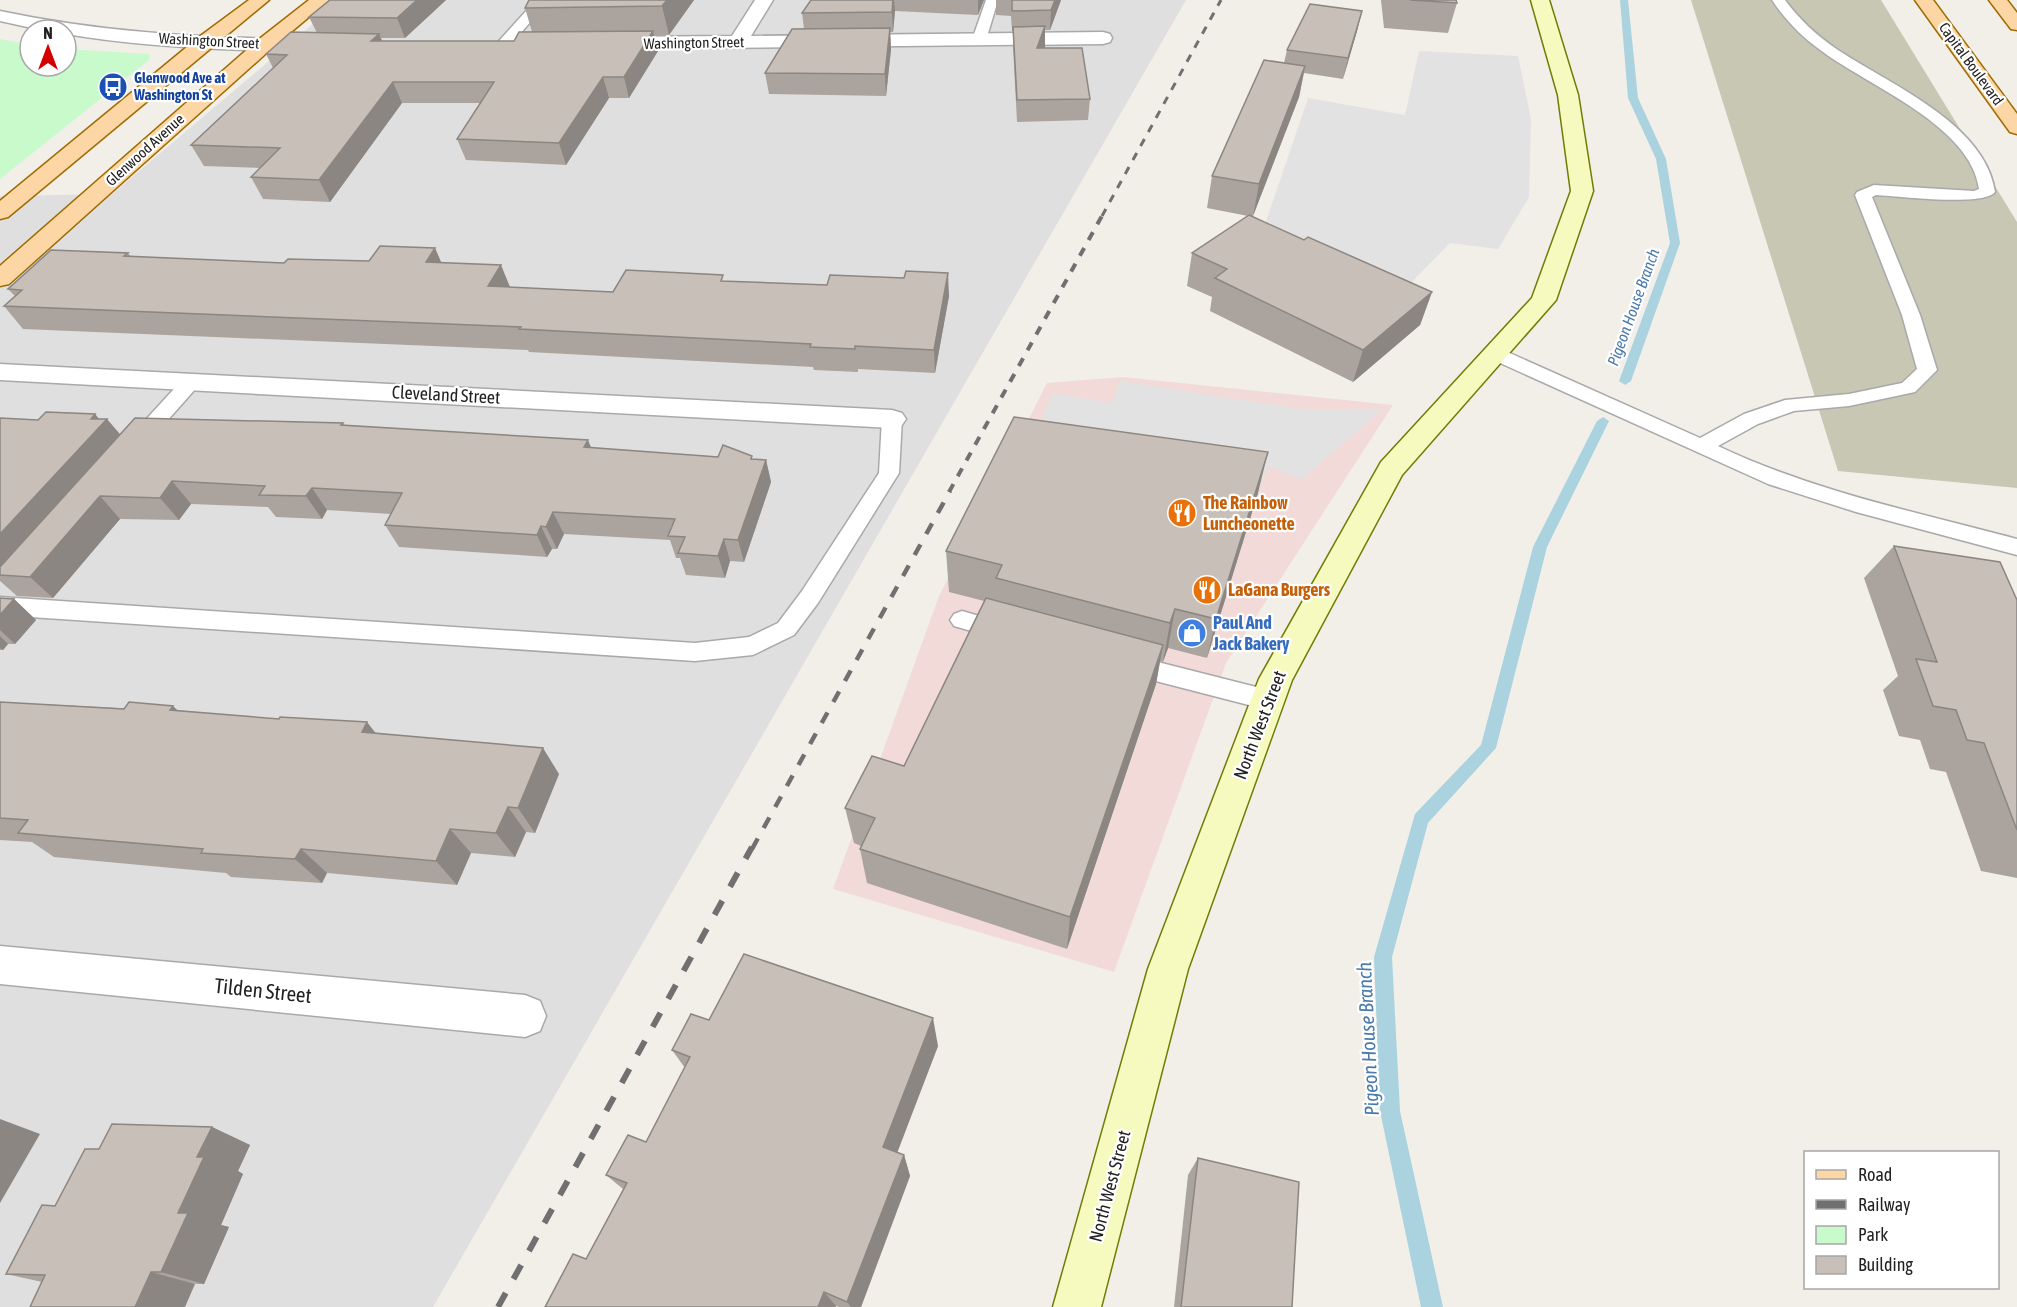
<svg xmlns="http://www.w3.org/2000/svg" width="2017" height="1307" font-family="'Asap Condensed',sans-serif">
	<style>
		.residential { fill: #e0dfdf }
		.commercial { fill: #f2dad9 }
		.construction { fill: #c7c7b4 }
		.park { fill: #c8facc }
		.parking { fill: #e2e2e2 }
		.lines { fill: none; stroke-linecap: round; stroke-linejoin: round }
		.stream { fill: #aad3df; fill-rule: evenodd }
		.lane-casing { stroke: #a9a9a9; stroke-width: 3 }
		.street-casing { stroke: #a9a9a9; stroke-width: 3 }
		.secondary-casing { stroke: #707d05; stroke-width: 3 }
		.primary-casing { stroke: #a06b00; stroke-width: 3 }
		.lane { fill: #fff; fill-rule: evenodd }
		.street { fill: #fff; fill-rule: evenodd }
		.secondary { fill: #f7fabf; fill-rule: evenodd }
		.primary { fill: #fcd6a4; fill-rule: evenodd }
		.rail-far3 { stroke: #707070; stroke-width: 3; stroke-dasharray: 8 8; stroke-linecap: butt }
		.rail-far2 { stroke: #707070; stroke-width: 4; stroke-dasharray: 9 9; stroke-linecap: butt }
		.rail-far1 { stroke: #707070; stroke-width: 4.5; stroke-dasharray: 12 12; stroke-linecap: butt }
		.rail { stroke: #707070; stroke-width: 6; stroke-dasharray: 16 16; stroke-linecap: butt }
		.wall { fill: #aba49e }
		.shaded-wall { fill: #8b8681 }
		.building { fill: #c7bfb8; stroke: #8b8681; stroke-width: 1.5 }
		.labels { text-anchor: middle; stroke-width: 4.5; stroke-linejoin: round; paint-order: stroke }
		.far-street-label { font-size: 15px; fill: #222; stroke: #fff }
		.far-transit-label { font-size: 15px; font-weight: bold; fill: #164399; stroke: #fff; text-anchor: start }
		.far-water-label { font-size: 16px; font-style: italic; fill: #4a7aab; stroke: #fff }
		.street-label { font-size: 18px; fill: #222; stroke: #fff }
		.food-label { font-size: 18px; font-weight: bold; fill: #c56008; stroke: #fff; text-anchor: start }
		.shop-label { font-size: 18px; font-weight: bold; fill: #366cbe; stroke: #fff; text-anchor: start }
		.water-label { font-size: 20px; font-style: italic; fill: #4a7aab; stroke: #fff }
		.near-street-label { font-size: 21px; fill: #222; stroke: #fff }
	</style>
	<rect width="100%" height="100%" fill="#f2efe9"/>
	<path class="residential" d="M341,0h845l-753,1307h-433v-1111l112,-2z"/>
	<path class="commercial" d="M1123,377l270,28 -167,258 -112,309 -281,-83 106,-293 108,-213z"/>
	<path class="construction" d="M1691,0h190l136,222v266l-179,-17z"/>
	<path class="park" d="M0,39l30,6v21h36v-17l83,5v6l-149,119z"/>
	<g class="parking">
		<path d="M1419,51l99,5 13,63 -2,78 -31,52 -48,-6 -47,48 -144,-49 49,-144 97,17z"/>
		<path d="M1120,381l180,28h83l-81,70 -34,-13 -8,22 -142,-21 -47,-11 6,-32 -35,-4 10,-27 60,10z"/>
	</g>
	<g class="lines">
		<g class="stream">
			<path d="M1620,0h8l10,98 28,61 14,84 -49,138 -6,4 -6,-4 51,-138 -14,-84 -28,-61z"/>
			<path d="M1603,417l6,4 -62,126 -51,201 -68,75 -36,134 8,154 43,196h-22l-41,-196 -6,-154 41,-143 66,-69 52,-198 64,-126z"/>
		</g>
		<g class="lane-casing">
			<g id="lane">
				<path d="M536,0h13l-40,47h-10l-2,-3 2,-3z"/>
				<path d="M986,0h12l-12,40 -7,4 -7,-4z"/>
				<path d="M1772,0h13c14,19 30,34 50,48 51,35 150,74 160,144 -12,15 -97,4 -119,3l-4,2 48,118 17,55 -22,22 -66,14 -55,5 -36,13 -40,22c95,45 198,66 299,93v16l-161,-43 -88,-28 -279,-126 -2,-4 2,-4h14l197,88 44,-24 41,-14 64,-6 53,-11 15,-14 -15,-54 -47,-120 2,-3 17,-7 100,6 5,-2c-8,-63 -110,-103 -156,-137 -20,-14 -37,-31 -51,-52z"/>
				<path d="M191,376l7,2 3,4 -3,4 -55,62 -7,2 -7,-2 -3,-5 3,-5 55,-60z"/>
				<path d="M892,412l7,2 3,5 -3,54 -81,130 -24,32 -41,20 -58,6 -695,-46v-18l695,46 54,-6 29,-14 24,-32 77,-118 3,-54 3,-5z"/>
				<path d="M962,611l52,15 4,6 -4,6 -8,3 -52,-15 -4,-6 4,-6z"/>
				<path d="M1126,654l142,36 9,3 3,7 -3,7 -9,3 -151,-39 -3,-7 3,-7z"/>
			</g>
		</g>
		<g class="street-casing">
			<g id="street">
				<path d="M755,0h18l-22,36 352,-4 7,2 2,4 -2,4 -7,2 -493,5 -7,-2 -2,-4 2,-4 7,-2 122,-1z"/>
				<path d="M0,11c99,21 199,27 300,28l7,2 2,4 -2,4c-19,5 -41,1 -61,1 -60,-2 -121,-6 -180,-16v-4h-25l-41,-9z"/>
				<path d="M0,364l892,46 10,3 4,6 -4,6 -10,3 -892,-48z"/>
				<path d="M0,946l525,49 15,6 6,15 -6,15 -15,6 -525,-53z"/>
			</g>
		</g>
		<g class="secondary-casing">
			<path id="secondary" d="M1531,0h18l29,95 15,96 -37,109 -154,175 -110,205 -104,289 -87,338h-48l95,-338 111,-290 122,-217 151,-164 39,-107 -13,-96z"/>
		</g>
		<g class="primary-casing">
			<g id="primary">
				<path d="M249,0h20l-261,217 -8,2v-18l199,-164z"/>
				<path d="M309,0h20l-57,48 -263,236 -9,2v-20l258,-226z"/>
				<path d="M1915,0h18l84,114v20l-7,-2z"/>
				<path d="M1989,0h18l10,13v17l-6,-1z"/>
			</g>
		</g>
		<use href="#lane" class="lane"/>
		<use href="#street" class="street"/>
		<use href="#secondary" class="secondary"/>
		<use href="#primary" class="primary"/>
		<path class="rail-far3" d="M1102,216l119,-216"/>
		<path class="rail-far2" d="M949,492l154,-278"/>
		<path class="rail-far1" d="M752,849l198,-358"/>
		<path class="rail" d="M498,1307l254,-460"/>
	</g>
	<g class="wall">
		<path d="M330,0h116l-41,38h-24l1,3h132l18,-9 -7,-24 4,-8h165l-25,35 -15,1 4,15 -29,47h-20l-43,67 -100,-5 -9,-21 23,-36h-78l-72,99 -67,-3 -12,-22 9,-9 -56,-2 -13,-21 82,-77 -7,-14 51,-21 -8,-16z"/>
		<path d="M811,0h173l-6,15 -83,-4 -2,21h-3l1,17 -5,47 -117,-2 -4,-21 39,-44 -2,-16z"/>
		<path d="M996,0h65l-11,30h-5l-1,18 46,51 -2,21 -71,2 -4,-75v-16h-1l-1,-15 -15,-1z"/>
		<path d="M1381,0h75l1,3 -9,30 -64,-5z"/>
		<path d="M1362,11l-5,20 -14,48 -39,-6 -5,24 -46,119h-2l53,24 128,52 -12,33 -67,57 -143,-71 2,-14 -25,-11 5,-33 56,-37 -41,-8 5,-32 72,-113 3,-13z"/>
		<path d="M435,248l6,15 69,24 103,5 111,-11 225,15 -14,77 -77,-4v3l-44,-2 -1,-3 -284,-15 -1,-2 -505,-21 -19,-23 11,-10 -7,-7 120,-36 3,4 153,6 85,-2z"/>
		<path d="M95,414l4,5 21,15 223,-11 2,3 246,22 175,12 5,22 -27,80 -14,-1 -5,17 -39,-3 -6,-17h-4l-6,-18 -106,-6 -7,15h-5l-5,8 -148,-10 -14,-22 6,-11 -64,-4 -5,9 -46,-2 -8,-10 -77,-3 -12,16 -59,-1 -67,79 -36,-2 -17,-15v-163l38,2z"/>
		<path d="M1258,493l-51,165 -39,-10 -5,14 -3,-1 -4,23 -89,265 -200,-66 -7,-34 1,-3 -7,-3 -9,-35 59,-42 80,-165 -35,-9 -3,-41z"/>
		<path d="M1894,546l123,54v278l-36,-7 -35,-99 -16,-3 -10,-29 -21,-4 -16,-46 15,-14 -34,-98z"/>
		<path d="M0,598l14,1 22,21 -21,24h-7l-5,6h-3z"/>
		<path d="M0,702l178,9 198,22 183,41 -24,59 -9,-1 -11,25 -44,-4 -14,32 -130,-12 -5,10 -91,-6 -5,-4 -172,-16 -22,-15 -32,-2z"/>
		<path d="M709,1020l229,26 -41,106 7,3 6,21 -49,131h-22l-3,-1v1h-291l41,-48 37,-70 -17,-14 40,-33 39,-74 -13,-18z"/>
		<path d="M212,1127l38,18 -12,26 5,3 -22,51 8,2 -25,57 -162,-2 -36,-8 49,-68z"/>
		<path d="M1198,1158l94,149h-118l14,-132z"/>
	</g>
	<g class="shaded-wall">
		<path d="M417,0h29l-41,38 -8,-20z"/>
		<path d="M667,0h27l-25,35 -7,-29z"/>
		<path d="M893,0h1l1,11 -2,21 -1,-20z"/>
		<path d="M978,0h6l-6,15z"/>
		<path d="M1055,0h6l-11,30 1,-20z"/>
		<path d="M1362,11l-5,20 -14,48 5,-21z"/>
		<path d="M1045,26v21l-8,22v-21z"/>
		<path d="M890,28l1,21 -5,47 -1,-22z"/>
		<path d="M653,31l5,20 -29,47 -5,-21z"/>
		<path d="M379,34l9,20 -17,-13z"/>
		<path d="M1305,66l-6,31 -46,119 6,-32z"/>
		<path d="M603,77l6,21 -43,67 -7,-22z"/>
		<path d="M393,82l9,21 -72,99 -11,-22z"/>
		<path d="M435,248l10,23 -19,-9z"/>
		<path d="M501,265l9,22 -22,-1z"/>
		<path d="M948,273l1,23 -14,77 -1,-23z"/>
		<path d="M1432,292l-12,33 -67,57 10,-32z"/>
		<path d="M95,414l8,10 4,-5 18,21 -125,135v-41z"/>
		<path d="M588,440l9,22 -13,-15z"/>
		<path d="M1268,452l-10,41 -51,165 9,-39z"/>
		<path d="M766,460l5,22 -27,80 -6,-22z"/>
		<path d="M172,481l19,23 -12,16 -19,-22z"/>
		<path d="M312,488l15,22 -5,9 -16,-23z"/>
		<path d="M100,496l20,23 -67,79 -23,-21z"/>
		<path d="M553,512l11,22 -7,15 -11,-22z"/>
		<path d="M541,526l11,23 -5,8 -10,-22z"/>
		<path d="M724,539l6,22 -5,17 -7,-22z"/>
		<path d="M14,599l22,21 -21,24 -15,-14v-15z"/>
		<path d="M1175,609l-7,39 -5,14 7,-39z"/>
		<path d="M0,636l8,8 -5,6 -3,-2z"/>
		<path d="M1163,645l-7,39 -89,265 3,-32z"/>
		<path d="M173,706l28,27 -31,-23z"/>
		<path d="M367,722l21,27 -26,-17z"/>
		<path d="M543,748l16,26 -24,59 -17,-25z"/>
		<path d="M508,807l18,25 -11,25 -19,-24z"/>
		<path d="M450,829l21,24 -14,32 -21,-24z"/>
		<path d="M301,849l26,24 -5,10 -27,-24z"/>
		<path d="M933,1018l5,28 -47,123 -8,-22z"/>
		<path d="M0,1119l40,15 -40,69z"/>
		<path d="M212,1127l38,18 -12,26 5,3 -22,51 8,2 -25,57 -43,-12 17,-59 19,-56z"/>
		<path d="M904,1155l6,21 -49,131h-10l-4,-5z"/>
		<path d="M151,1272l44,12 -10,23h-50z"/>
		<path d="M824,1292l12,14v1h-18z"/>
	</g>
	<g class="building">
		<path d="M330,0h87l-20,18 -88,-1z"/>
		<path d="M529,0h138l-5,6 -137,2z"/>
		<path d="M811,0h82l-1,12 -90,1z"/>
		<path d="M1012,0h43l-4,10 -39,1z"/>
		<path d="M1410,0h46l1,3z"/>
		<path d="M1310,4l52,7 -14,47 -61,-8z"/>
		<path d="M1045,26l-8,22h45l8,51 -73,1 -4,-73z"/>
		<path d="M890,28l-5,46 -120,-1 27,-44z"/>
		<path d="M653,31l-29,46h-21l-44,66 -102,-4 37,-57h-101l-74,98 -68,-3 29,-29 -89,-3 96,-90 -21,-1 25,-22 88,2 -8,7h143l5,-9z"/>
		<path d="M1264,60l41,6 -46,118 -47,-8z"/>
		<path d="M1249,215l55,25 4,-3 124,55 -69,58 -148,-72 12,-9 -35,-16z"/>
		<path d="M380,246l55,2 -9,14 75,3 -13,21 125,6 13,-22 97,5 -2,6 106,4 3,-10 74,3 2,-7 42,2 -14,77 -79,-4v3l-45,-2 1,-3 -292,-15 2,-2 -517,-21 18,-16 -14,-1 43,-39 77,3 -4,3 160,7 4,-4 81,2z"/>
		<path d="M46,412l49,2 -4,5h16l-107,115v-116l38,2z"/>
		<path d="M1014,417l254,35 -52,167 -41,-10 -5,14 -174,-45 6,-13 -56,-14z"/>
		<path d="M135,418l208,5 -2,2 247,15 -4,7 134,10 5,-12 29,11 -1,3 15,1 -28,80 -14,-1 -6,17 -40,-3 7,-16 -17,-1 7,-17 -122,-7 -7,15 -5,-1 -4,9 -152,-10 17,-32 -90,-5 -6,8 -47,-1 6,-9 -93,-5 -12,17 -60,-2 -70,81 -30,-2v-8z"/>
		<path d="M1894,546l106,16 17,38v230l-33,-87 -17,-3 -11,-30 -23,-4 -17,-47 21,3z"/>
		<path d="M0,598l14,1 -14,16z"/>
		<path d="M986,598l177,47 -93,272 -210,-68 15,-31 -30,-10 27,-52 32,10z"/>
		<path d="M0,702l124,7 5,-7 44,4 -3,4 109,9 1,-2 87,5 -5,10 181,16 -25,60 -10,-1 -12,26 -46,-4 -14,32 -135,-12 -6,10 -94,-6 2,-4 -185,-16 10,-13 -28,-2z"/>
		<path d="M744,954l189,64 -50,129 21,8 -57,147 -23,-10 -6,15h-273l28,-53 13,5 41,-76 -21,-8 22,-40 18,7 44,-85 -18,-7 19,-36 18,6z"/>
		<path d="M112,1124l100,3 -15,30h7l-26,56h10l-27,59h-10l-16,35h-105l15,-32 -39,-1 36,-69 13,1 30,-57h14z"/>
		<path d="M1198,1158l101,24 -7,125h-111z"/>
	</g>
	<defs>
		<g id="bus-disc" transform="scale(1.5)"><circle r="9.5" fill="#1a4fb4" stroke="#fff"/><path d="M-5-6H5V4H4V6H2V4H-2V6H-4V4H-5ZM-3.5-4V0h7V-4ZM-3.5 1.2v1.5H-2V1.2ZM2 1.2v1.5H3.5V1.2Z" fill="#fff"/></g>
		<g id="restaurant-disc" transform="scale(1.5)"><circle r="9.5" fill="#e8710a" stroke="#fff"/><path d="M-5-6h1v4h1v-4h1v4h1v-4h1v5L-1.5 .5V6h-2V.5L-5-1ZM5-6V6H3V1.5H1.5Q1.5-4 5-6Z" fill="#fff"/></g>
		<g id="shop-disc" transform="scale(1.5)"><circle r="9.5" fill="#3f7fe0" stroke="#fff"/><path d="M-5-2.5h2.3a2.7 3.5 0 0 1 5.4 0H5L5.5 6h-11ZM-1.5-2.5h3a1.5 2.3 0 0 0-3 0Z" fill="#fff"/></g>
	</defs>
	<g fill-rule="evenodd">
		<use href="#bus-disc" x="113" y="87"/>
		<use href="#restaurant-disc" x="1182" y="513"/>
		<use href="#restaurant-disc" x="1207" y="590"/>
		<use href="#shop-disc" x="1192" y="633"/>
	</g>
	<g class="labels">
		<g class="far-street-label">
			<text transform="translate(209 41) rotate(3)" y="5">Washington Street</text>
			<text transform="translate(694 43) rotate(-1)" y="5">Washington Street</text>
			<text transform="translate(1971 64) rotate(54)" y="5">Capital Boulevard</text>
			<text transform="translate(145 150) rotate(-42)" y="5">Glenwood Avenue</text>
		</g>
		<g class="far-transit-label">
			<text x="134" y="83">Glenwood Ave at<tspan x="134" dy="17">Washington St</tspan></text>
		</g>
		<g class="far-water-label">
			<text transform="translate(1633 307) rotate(-70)" y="6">Pigeon House Branch</text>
		</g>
		<g class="street-label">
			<text transform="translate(446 395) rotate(3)" y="6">Cleveland Street</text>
			<text transform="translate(1260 725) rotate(-69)" y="6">North West Street</text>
			<text transform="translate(1110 1186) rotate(-75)" y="6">North West Street</text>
		</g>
		<g class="food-label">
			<text x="1203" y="509">The Rainbow<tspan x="1203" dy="21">Luncheonette</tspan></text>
			<text x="1228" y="596">LaGana Burgers</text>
		</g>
		<g class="shop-label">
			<text x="1213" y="629">Paul And<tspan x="1213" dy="21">Jack Bakery</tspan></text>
		</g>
		<g class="water-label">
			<text transform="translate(1368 1039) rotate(-93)" y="7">Pigeon House Branch</text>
		</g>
		<g class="near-street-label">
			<text transform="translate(263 991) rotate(6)" y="7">Tilden Street</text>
		</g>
	</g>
	<rect x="1804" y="1151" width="195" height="138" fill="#ffffff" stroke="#a7a7a7" stroke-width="1.5"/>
	<rect x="1816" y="1170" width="30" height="9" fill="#fcd6a4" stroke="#a7a7a7" stroke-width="1.5"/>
	<text x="1858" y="1181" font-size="18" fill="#222222">Road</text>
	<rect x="1816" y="1200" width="30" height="9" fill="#707070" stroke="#a7a7a7" stroke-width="1.5"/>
	<text x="1858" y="1211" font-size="18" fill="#222222">Railway</text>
	<rect x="1816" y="1226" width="30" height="18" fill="#c8facc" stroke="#a7a7a7" stroke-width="1.5"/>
	<text x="1858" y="1241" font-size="18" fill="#222222">Park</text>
	<rect x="1816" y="1256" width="30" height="18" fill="#c7bfb8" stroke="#a7a7a7" stroke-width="1.5"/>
	<text x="1858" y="1271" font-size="18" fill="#222222">Building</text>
	<g transform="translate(48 48)"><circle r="28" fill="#ffffff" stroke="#a7a7a7" stroke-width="1.5"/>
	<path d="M0-4.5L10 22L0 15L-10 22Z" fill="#d40000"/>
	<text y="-9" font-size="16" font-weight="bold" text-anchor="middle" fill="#222222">N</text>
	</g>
</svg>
